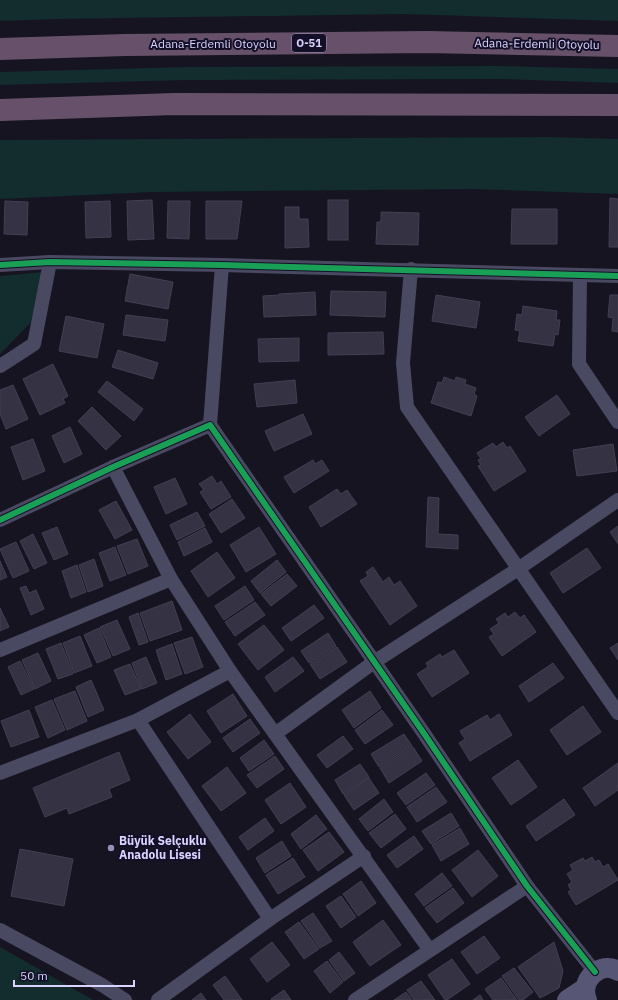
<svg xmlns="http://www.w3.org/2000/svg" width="618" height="1000" font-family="'IBM Plex Sans',sans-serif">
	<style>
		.green { fill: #132c2d }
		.building { fill: #343243; stroke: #433f54 }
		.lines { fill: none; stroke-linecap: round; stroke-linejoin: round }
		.street { stroke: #4a4962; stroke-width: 14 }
		.secondary { stroke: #575674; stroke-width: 20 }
		.highway { stroke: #67516a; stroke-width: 22 }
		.cycleway-casing { stroke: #130f26; stroke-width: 8 }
		.cycleway { stroke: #1a9f57; stroke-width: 6 }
		.poi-dot { fill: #9591b1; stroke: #130f26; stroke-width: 1.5 }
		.labels { text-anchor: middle; stroke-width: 4; stroke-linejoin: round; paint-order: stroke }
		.shield { fill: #130f26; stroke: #9e99be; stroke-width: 1 }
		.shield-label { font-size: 11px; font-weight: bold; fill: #d9d4ff }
		.street-label { font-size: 12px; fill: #d9d4ff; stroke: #130f26 }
		.poi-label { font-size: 12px; font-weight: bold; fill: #d9d4ff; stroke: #130f26; text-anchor: start }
	</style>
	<rect width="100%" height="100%" fill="#161421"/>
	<g class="green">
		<path d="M0,0h618v21l-214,-7 -349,5 -55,2z"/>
		<path d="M498,66l120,3v14l-119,-4 -312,1 -187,5v-13l188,-5z"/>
		<path d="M548,137l70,2v55l-144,-5 -321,3 -153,7v-59z"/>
		<path d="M43,272l-12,50 -31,32v-78z"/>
		<path d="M0,947l93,53h-93z"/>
	</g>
	<g class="building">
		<path d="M610,198l8,1v48h-9z"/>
		<path d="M152,200l2,39 -26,1 -1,-39z"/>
		<rect x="328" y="200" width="20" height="40"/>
		<path d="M5,201l23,1 -1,33 -23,-1z"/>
		<path d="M110,201l1,36 -25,1 -1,-36z"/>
		<path d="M168,201h22l-1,38 -22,-1z"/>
		<path d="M206,201h36l-5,38h-31z"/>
		<path d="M285,207h14v12h9l1,28 -24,1z"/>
		<path d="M512,209h45v35h-46z"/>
		<path d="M381,212l38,1 -1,32 -42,-1 1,-22h4z"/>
		<path d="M130,274l43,8 -5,27 -43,-8z"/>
		<path d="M331,291l55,1 -1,25 -55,-2z"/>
		<path d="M315,292l1,23 -52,2 -1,-21 16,-1v-1z"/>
		<path d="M436,295l44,7 -4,26 -44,-7z"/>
		<path d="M610,295h8v37l-6,-1 1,-13 -5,-1z"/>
		<path d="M523,306l34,5 -1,9h4l-2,15 -3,-1 -2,12 -35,-5 2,-10 -5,-1 2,-16 5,1z"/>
		<path d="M126,315l42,5 -3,21 -42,-6z"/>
		<path d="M66,316l38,8 -7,34 -38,-7z"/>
		<path d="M383,332l1,22 -56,1v-22z"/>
		<path d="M299,338v23l-40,1 -1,-23z"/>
		<path d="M118,350l40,13 -5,16 -41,-12z"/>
		<path d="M53,364l15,32 -5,3 2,4 -25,12 -17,-36z"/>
		<path d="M444,377l11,4 1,-4 10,3 -1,4 11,4 -2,6 3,2 -6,20 -40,-13 7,-21 4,1z"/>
		<path d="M295,380l2,23 -40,4 -3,-23z"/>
		<path d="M107,381l36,28 -9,12 -36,-29z"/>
		<path d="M13,385l15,34 -22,10 -6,-15v-24z"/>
		<path d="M557,395l13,19 -31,22 -14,-19z"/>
		<path d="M92,407l29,29 -15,14 -28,-29z"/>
		<path d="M303,414l9,20 -38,17 -9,-20z"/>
		<path d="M70,427l12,27 -18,9 -12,-27z"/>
		<path d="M33,439l12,32 -22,9 -12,-33z"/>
		<path d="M503,442l4,6 3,-2 16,25 -32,20 -16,-25 3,-1 -3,-5 3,-1 -4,-6 16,-10 3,4z"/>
		<path d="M613,444l4,27 -40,5 -4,-26z"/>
		<path d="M313,460l2,4 7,-4 7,11 -35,22 -10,-16z"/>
		<path d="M212,476l5,8 4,-3 10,16 -20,12 -11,-17 4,-2 -5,-6z"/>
		<path d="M175,478l12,26 -21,10 -12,-27z"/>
		<path d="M337,489l4,5 6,-4 10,14 -36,23 -12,-20z"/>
		<path d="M428,497l11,1 -1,36 20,1v14l-32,-2z"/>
		<path d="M232,499l13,19 -24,15 -12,-19z"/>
		<path d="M116,501l16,29 -17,9 -16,-29z"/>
		<path d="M197,512l8,14 -28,14 -7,-15z"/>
		<path d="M618,526v18l-8,-12z"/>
		<path d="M57,527l11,27 -14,6 -12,-27z"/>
		<path d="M259,527l17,27 -30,18 -16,-27z"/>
		<path d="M205,528l7,14 -28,14 -6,-14z"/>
		<path d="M33,534l14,29 -13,6 -14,-28z"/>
		<path d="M137,539l11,27 -20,8 -11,-28z"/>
		<path d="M16,542l13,29 -16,7 -13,-29z"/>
		<path d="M115,547l11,28 -16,6 -11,-28z"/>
		<path d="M587,548l14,20 -38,25 -13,-20z"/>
		<path d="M217,552l18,26 -27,19 -17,-26z"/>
		<path d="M94,559l9,27 -15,6 -9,-27z"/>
		<path d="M277,560l9,12 -26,21 -9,-12z"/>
		<path d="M0,561l7,16 -7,3z"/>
		<path d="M77,565l9,27 -15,6 -9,-27z"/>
		<path d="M373,567l10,15 6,-5 5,8 6,-4 17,25 -27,19 -30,-44 8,-5 -2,-4z"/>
		<path d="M287,574l10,12 -26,20 -10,-12z"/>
		<path d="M26,586l3,7 7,-3 8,19 -13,6 -11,-27z"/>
		<path d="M245,586l9,14 -30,20 -9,-14z"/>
		<path d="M172,601l10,29 -32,11 -10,-28z"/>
		<path d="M255,602l10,13 -30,21 -10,-14z"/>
		<path d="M314,605l10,13 -33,23 -9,-13z"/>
		<path d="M0,608l9,19 -9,4z"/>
		<path d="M515,612l5,6 4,-3 12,17 -34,24 -13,-19 5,-3 -4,-5 9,-6 -3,-4 9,-6 3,4z"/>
		<path d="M138,613l10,29 -9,3 -10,-28z"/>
		<path d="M117,620l13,29 -17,7 -13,-29z"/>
		<path d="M264,625l20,25 -26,20 -20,-26z"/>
		<path d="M99,628l12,29 -14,6 -13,-28z"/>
		<path d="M328,633l8,13 -27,17 -8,-12z"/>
		<path d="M80,636l12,30 -18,7 -11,-30z"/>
		<path d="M192,637l11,30 -18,7 -11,-31z"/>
		<path d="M61,643l12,31 -15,5 -12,-30z"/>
		<path d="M618,643v17l-8,-12z"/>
		<path d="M172,644l10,30 -16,6 -10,-30z"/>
		<path d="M337,647l10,15 -27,17 -10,-15z"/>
		<path d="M454,650l15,23 -37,24 -15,-23 11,-7 -2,-4 14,-9 2,3z"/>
		<path d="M38,653l13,28 -16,8 -13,-29z"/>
		<path d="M146,657l11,26 -15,6 -10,-26z"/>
		<path d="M293,657l11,14 -29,21 -10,-15z"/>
		<path d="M20,661l14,28 -13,6 -13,-28z"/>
		<path d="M553,663l11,15 -35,24 -10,-16z"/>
		<path d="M130,664l11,25 -16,6 -11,-25z"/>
		<path d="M91,680l13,30 -16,7 -12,-30z"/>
		<path d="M75,691l12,30 -20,9 -13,-31z"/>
		<path d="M370,691l11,17 -27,20 -12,-18z"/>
		<path d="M233,694l14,22 -26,17 -14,-22z"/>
		<path d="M52,700l13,30 -17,8 -13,-31z"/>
		<path d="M583,706l18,26 -34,23 -17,-25z"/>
		<path d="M29,710l10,27 -28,10 -10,-26z"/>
		<path d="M382,710l11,15 -28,19 -10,-14z"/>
		<path d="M190,714l21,28 -23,17 -21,-27z"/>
		<path d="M499,714l13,21 -42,26 -11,-18 6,-4 -5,-8 27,-16 3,5z"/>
		<path d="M250,719l10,14 -27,19 -10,-14z"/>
		<path d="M404,734l8,12 -33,21 -8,-13z"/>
		<path d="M343,736l10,13 -26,19 -10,-13z"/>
		<path d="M264,740l10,14 -25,17 -9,-13z"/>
		<path d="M413,747l9,14 -33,22 -9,-15z"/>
		<path d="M119,752l11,28 -21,9 3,8 -43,17 -2,-6 -22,9 -12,-29z"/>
		<path d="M275,756l9,13 -27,19 -10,-13z"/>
		<path d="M518,760l19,27 -26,18 -19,-27z"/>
		<path d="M618,763v27l-23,16 -12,-18z"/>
		<path d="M360,764l9,13 -26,17 -8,-14z"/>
		<path d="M227,767l19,26 -25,18 -19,-25z"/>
		<path d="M426,773l9,12 -29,20 -9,-12z"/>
		<path d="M369,778l10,15 -25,17 -10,-15z"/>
		<path d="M290,783l16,24 -25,17 -16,-24z"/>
		<path d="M436,787l11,15 -30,20 -10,-15z"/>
		<path d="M384,799l9,13 -25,19 -9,-12z"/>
		<path d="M564,799l11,16 -39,26 -10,-15z"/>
		<path d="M451,813l8,13 -28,18 -9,-13z"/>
		<path d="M395,814l11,15 -25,19 -12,-15z"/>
		<path d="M316,815l11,14 -26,20 -10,-15z"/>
		<path d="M265,818l9,13 -26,19 -9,-13z"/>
		<path d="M460,828l9,16 -28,17 -9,-16z"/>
		<path d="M329,832l15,20 -26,19 -15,-21z"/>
		<path d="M414,836l9,13 -26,19 -10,-13z"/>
		<path d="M282,841l9,15 -26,17 -9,-15z"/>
		<path d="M20,849l53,10 -9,47 -53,-10z"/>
		<path d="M478,850l20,26 -26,21 -20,-27z"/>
		<path d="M592,857l3,5 4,-2 4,7 5,-3 10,16 -42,25 -8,-13 3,-2 -3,-5 4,-3 -5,-8 6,-4 -3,-5 13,-7 2,3z"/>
		<path d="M293,858l12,19 -27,17 -12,-19z"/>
		<path d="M442,873l10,13 -28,20 -9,-12z"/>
		<path d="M361,881l15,22 -18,13 -15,-22z"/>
		<path d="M453,888l11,15 -27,20 -12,-15z"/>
		<path d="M341,896l15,21 -15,11 -15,-22z"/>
		<path d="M313,913l19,28 -12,7 -19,-27z"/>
		<path d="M383,920l18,25 -31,21 -17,-24z"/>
		<path d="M299,922l20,27 -15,10 -19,-27z"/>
		<path d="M484,936l16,22 -23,16 -16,-22z"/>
		<path d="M272,942l18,23 -23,17 -17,-23z"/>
		<path d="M554,942l9,29 -4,17 -19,10 -22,-31z"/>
		<path d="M339,952l16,21 -11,8 -15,-21z"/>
		<path d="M452,959l18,25 -23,16h-2l-17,-25z"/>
		<path d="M327,961l16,21 -13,11 -16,-22z"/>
		<path d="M514,968l19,24 -10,8h-4l-17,-24z"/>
		<path d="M225,976l17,24h-18l-11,-15z"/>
		<path d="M501,978l16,22h-24l-8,-11z"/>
		<path d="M421,981l14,19h-21l-7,-10z"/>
		<path d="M284,990l7,10h-19l-1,-1z"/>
		<path d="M406,992l6,8h-18z"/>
		<path d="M201,993l5,7h-14z"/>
		<path d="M480,995l3,5h-10z"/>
	</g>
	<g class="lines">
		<g class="street">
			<path d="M0,265l50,-3 172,3 396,11"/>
			<path d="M411,269l-8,94 4,44 211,306"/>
			<path d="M580,275l-1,89 39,58"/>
			<path d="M0,366l34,-22 16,-82"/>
			<path d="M210,425l12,-160"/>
			<path d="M113,467l58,112 59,92 199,278"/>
			<path d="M0,520l113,-53 97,-42 213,307 104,154 68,86"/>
			<path d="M0,650l171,-71"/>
			<path d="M138,720l132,199"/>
			<path d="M275,734l99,-72 144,-93 100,-69"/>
			<path d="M0,773l138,-53 92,-49"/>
			<path d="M0,930l102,55 23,15"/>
			<path d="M158,1000l112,-81 94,-63"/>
			<path d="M355,1000l172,-114"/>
		</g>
		<g class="secondary">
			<path d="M567,1000l18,-12"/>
			<path d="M587,1000c-8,-19 13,-40 31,-29"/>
		</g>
		<g class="highway">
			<path d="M0,49l125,-4 302,-3 191,4"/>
			<path d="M0,110l174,-6 444,1"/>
		</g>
		<g class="cycleway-casing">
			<g id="cycleway">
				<path d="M0,265l50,-3 172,3 396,11"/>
				<path d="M0,520l113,-53 97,-42 213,307 104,154 68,86"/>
			</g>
		</g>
		<use href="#cycleway" class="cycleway"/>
	</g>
	<circle class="poi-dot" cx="111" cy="848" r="4"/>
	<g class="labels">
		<rect class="shield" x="292" y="34" width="34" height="18" rx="3"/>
		<g class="shield-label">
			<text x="309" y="47">O-51</text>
		</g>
		<g class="street-label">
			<text x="213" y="48">Adana-Erdemli Otoyolu</text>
			<text transform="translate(537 44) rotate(1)" y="4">Adana-Erdemli Otoyolu</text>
		</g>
		<g class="poi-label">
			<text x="119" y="845">Büyük Selçuklu<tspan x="119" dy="14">Anadolu Lisesi</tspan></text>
		</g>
	</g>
	<path d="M14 980v6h120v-6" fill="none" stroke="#d9d4ff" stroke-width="2"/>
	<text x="20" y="980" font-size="12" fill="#d9d4ff" stroke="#130f26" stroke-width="3" paint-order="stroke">50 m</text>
</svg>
